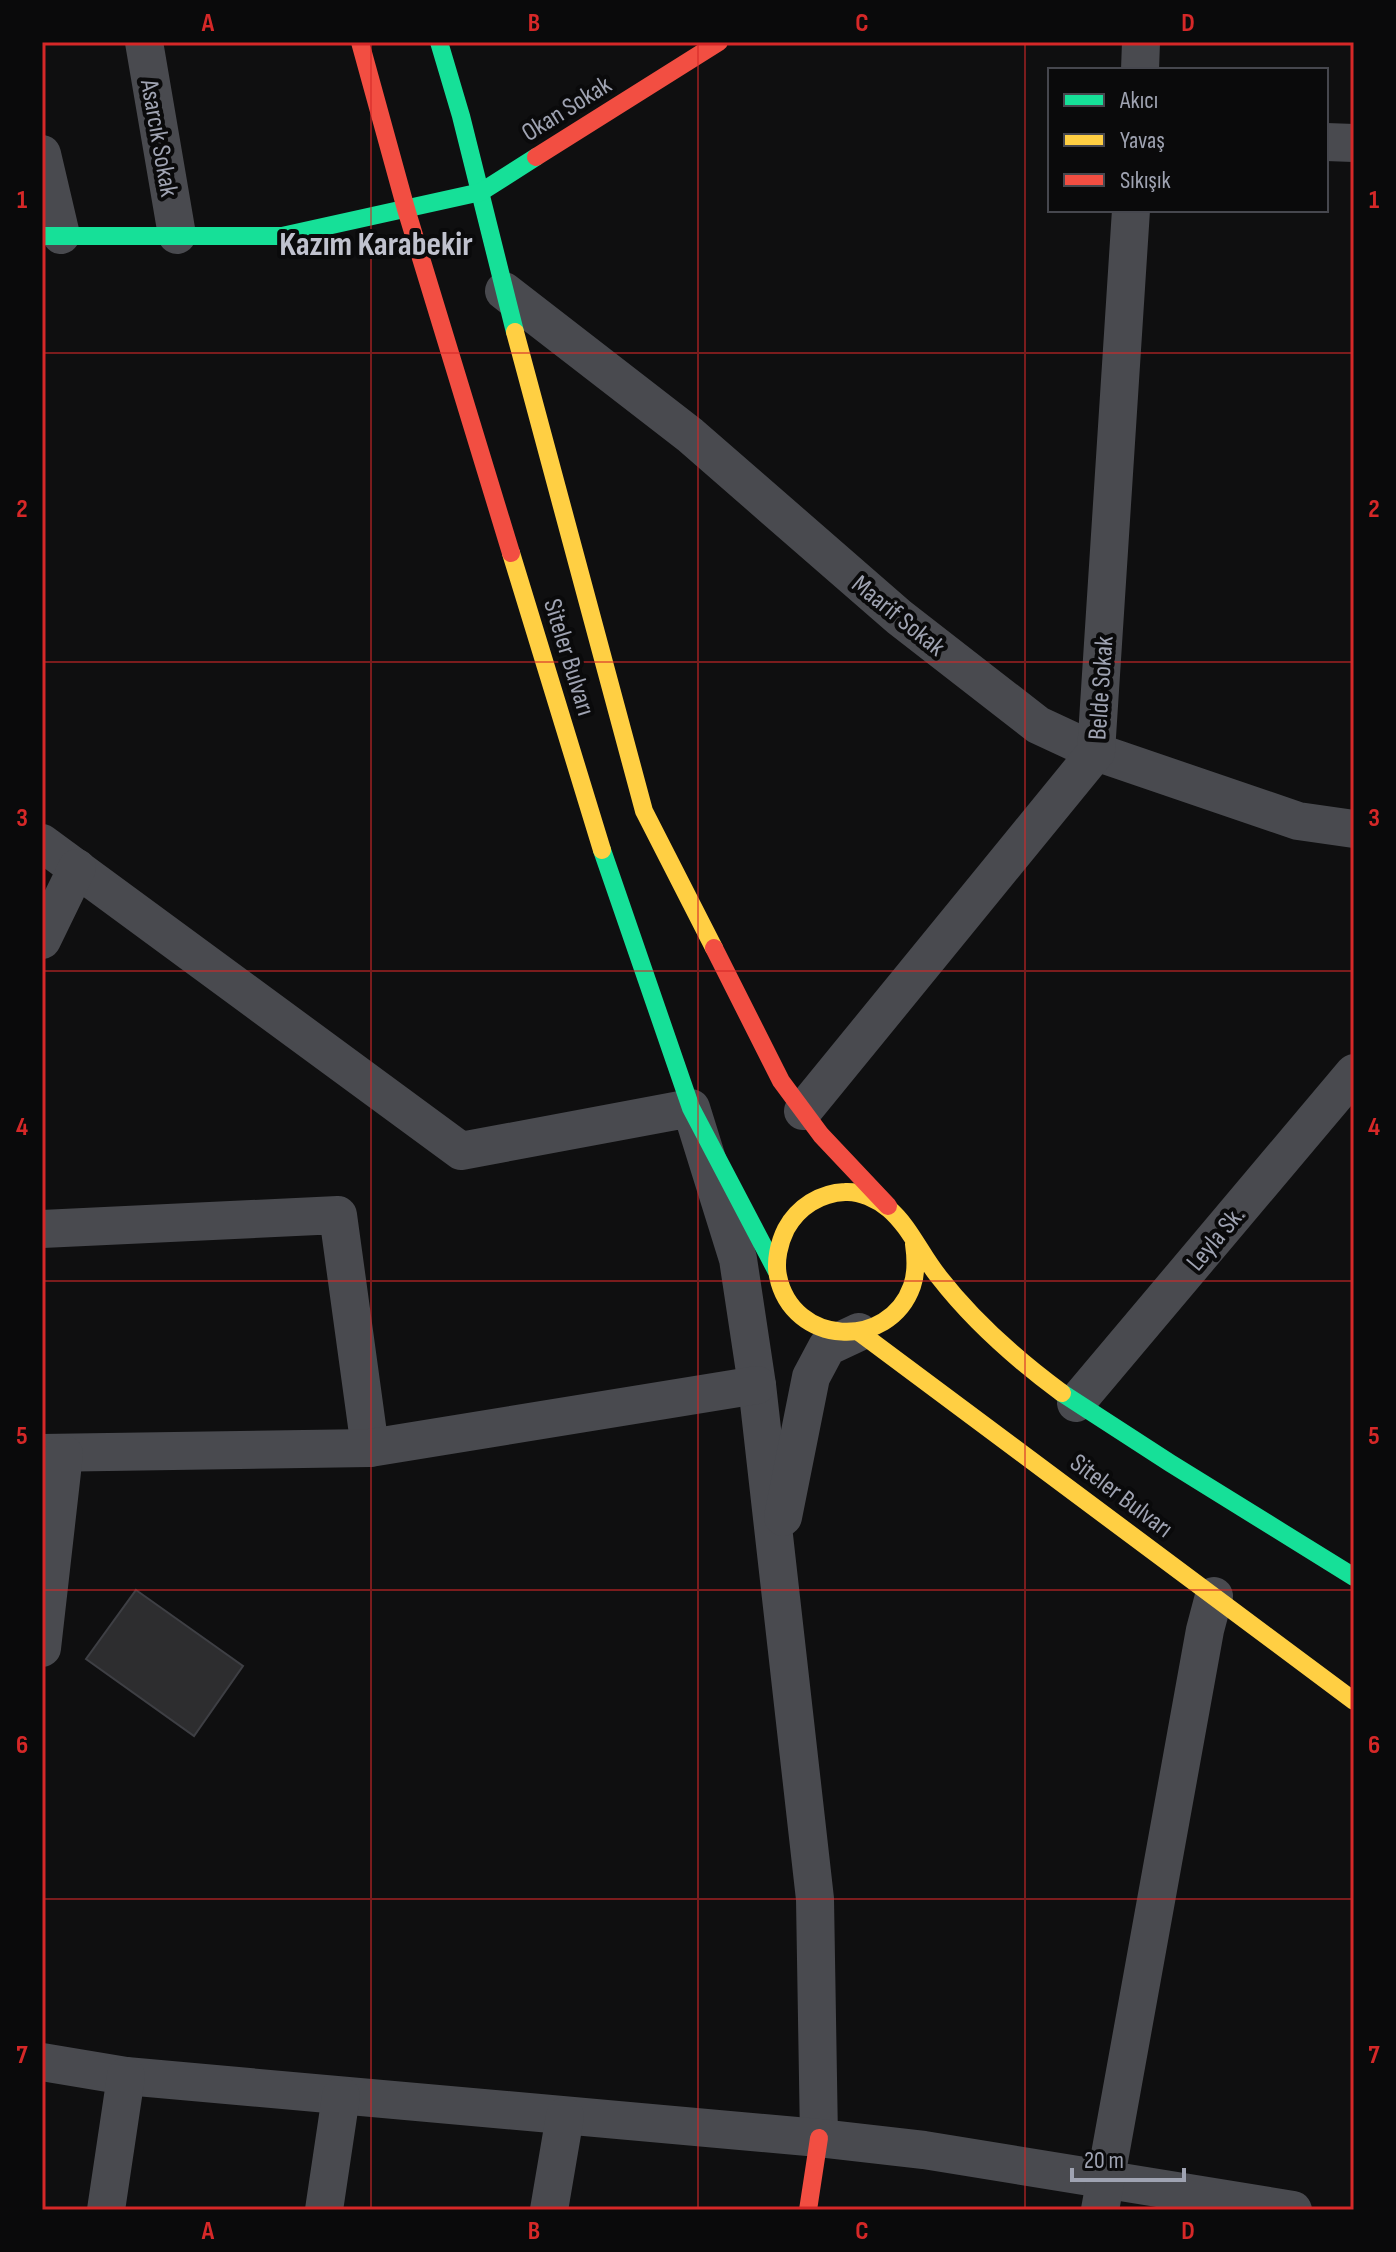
<svg xmlns="http://www.w3.org/2000/svg" width="1396" height="2252" font-family="'Sofia Sans Condensed',sans-serif">
	<style>
		.building { fill: #2d2d2f; stroke: #3e3f44; stroke-width: 2 }
		.lines { fill: none; stroke-linecap: round; stroke-linejoin: round }
		.street { stroke: #494a4f; stroke-width: 38 }
		.fast { stroke: #16e098; stroke-width: 18 }
		.slow { stroke: #ffcf43; stroke-width: 18 }
		.jam { stroke: #f24e42; stroke-width: 18 }
		.grid { fill: none; stroke: #d62828; stroke-width: 2; stroke-opacity: 0.55 }
		.labels { text-anchor: middle; stroke-width: 8; stroke-linejoin: round; paint-order: stroke }
		.street-label { font-size: 26px; fill: #9fa3b2; stroke: #0a0a0b }
		.district-label { font-size: 34px; font-weight: bold; fill: #c0c2ce; stroke: #0a0a0b }
		.neatline { fill: none; stroke: #d62828; stroke-width: 3 }
		.grid-label { font-size: 26px; text-anchor: middle; font-weight: bold; fill: #d62828 }
	</style>
	<rect width="100%" height="100%" fill="#0f0f10"/>
	<path class="building" d="M136,1590l107,76 -49,70 -108,-77z"/>
	<g class="lines">
		<g class="street">
			<path d="M144,42l33,193"/>
			<path d="M1140,70l1,-28"/>
			<path d="M1326,142l28,1"/>
			<path d="M42,154l19,81"/>
			<path d="M504,291l186,144 209,182 139,108 58,27 202,69 56,8"/>
			<path d="M42,843l419,308 230,-43 47,151 19,126 58,514 4,239"/>
			<path d="M42,940l35,-72"/>
			<path d="M803,1111l293,-359 35,-542"/>
			<path d="M42,1229l296,-14 32,233"/>
			<path d="M1076,1403l278,-330"/>
			<path d="M42,1453l328,-5 387,-63"/>
			<path d="M783,1517l28,-140 16,-30 32,-15"/>
			<path d="M42,1648l22,-194"/>
			<path d="M42,2062l84,14 693,62 105,12 369,60"/>
			<path d="M106,2210l20,-134"/>
			<path d="M324,2210l17,-114"/>
			<path d="M549,2210l16,-94"/>
			<path d="M1100,2210l105,-580 9,-34"/>
		</g>
		<g class="fast">
			<path d="M439,42l22,74 54,216"/>
			<path d="M42,236h240l199,-44 55,-35"/>
			<path d="M602,850l89,258 85,162"/>
			<path d="M1062,1393l108,70 184,114"/>
		</g>
		<g class="slow">
			<path d="M515,332l129,479 70,137"/>
			<path d="M511,553l91,297"/>
			<path d="M914,1244c2,14 3,28 -2,42 -23,65 -120,60 -134,-10 -3,-15 1,-33 8,-47 12,-22 34,-36 59,-37 15,-1 32,7 44,17 21,18 32,46 50,68 35,45 77,82 123,116"/>
			<path d="M859,1332l495,369"/>
		</g>
		<g class="jam">
			<path d="M360,42l46,167 105,344"/>
			<path d="M536,157l183,-115"/>
			<path d="M714,948l67,133 40,54 67,71"/>
			<path d="M808,2210l11,-72"/>
		</g>
	</g>
	<path class="grid" d="M371,42v2168M698,42v2168M1025,42v2168M42,353h1312M42,662h1312M42,971h1312M42,1281h1312M42,1590h1312M42,1899h1312"/>
	<g class="labels">
		<g class="street-label">
			<text transform="translate(566 108) rotate(-32)" y="9">Okan Sokak</text>
			<text transform="translate(160 138) rotate(80)" y="9">Asarcık Sokak</text>
			<text transform="translate(899 615) rotate(39)" y="9">Maarif Sokak</text>
			<text transform="translate(570 657) rotate(73)" y="9">Siteler Bulvarı</text>
			<text transform="translate(1100 688) rotate(-86)" y="9">Belde Sokak</text>
			<text transform="translate(1215 1238) rotate(-50)" y="9">Leyla Sk.</text>
			<text transform="translate(1122 1495) rotate(37)" y="9">Siteler Bulvarı</text>
		</g>
		<g class="district-label">
			<text x="376" y="255">Kazım Karabekir</text>
		</g>
	</g>
	<rect width="1396" height="2252" fill="none" stroke="#0a0a0b" stroke-width="88"/>
	<rect x="1048" y="68" width="280" height="144" fill="#0a0a0b" stroke="#46474e" stroke-width="2"/>
	<rect x="1064" y="94" width="40" height="12" fill="#16e098" stroke="#46474e" stroke-width="2"/>
	<text x="1120" y="108" font-size="24" fill="#9fa3b2">Akıcı</text>
	<rect x="1064" y="134" width="40" height="12" fill="#ffcf43" stroke="#46474e" stroke-width="2"/>
	<text x="1120" y="148" font-size="24" fill="#9fa3b2">Yavaş</text>
	<rect x="1064" y="174" width="40" height="12" fill="#f24e42" stroke="#46474e" stroke-width="2"/>
	<text x="1120" y="188" font-size="24" fill="#9fa3b2">Sıkışık</text>
	<path d="M1072 2168v12h112v-12" fill="none" stroke="#9fa3b2" stroke-width="4"/>
	<text x="1084" y="2168" font-size="24" fill="#9fa3b2" stroke="#0a0a0b" stroke-width="6" paint-order="stroke">20 m</text>
	<rect x="44" y="44" width="1308" height="2164" class="neatline"/>
	<g class="grid-label">
		<text x="208" y="31">A</text>
		<text x="534" y="31">B</text>
		<text x="862" y="31">C</text>
		<text x="1188" y="31">D</text>
		<text x="22" y="208">1</text>
		<text x="1374" y="208">1</text>
		<text x="22" y="517">2</text>
		<text x="1374" y="517">2</text>
		<text x="22" y="826">3</text>
		<text x="1374" y="826">3</text>
		<text x="22" y="1135">4</text>
		<text x="1374" y="1135">4</text>
		<text x="22" y="1444">5</text>
		<text x="1374" y="1444">5</text>
		<text x="22" y="1753">6</text>
		<text x="1374" y="1753">6</text>
		<text x="22" y="2063">7</text>
		<text x="1374" y="2063">7</text>
		<text x="208" y="2239">A</text>
		<text x="534" y="2239">B</text>
		<text x="862" y="2239">C</text>
		<text x="1188" y="2239">D</text>
	</g>
</svg>
